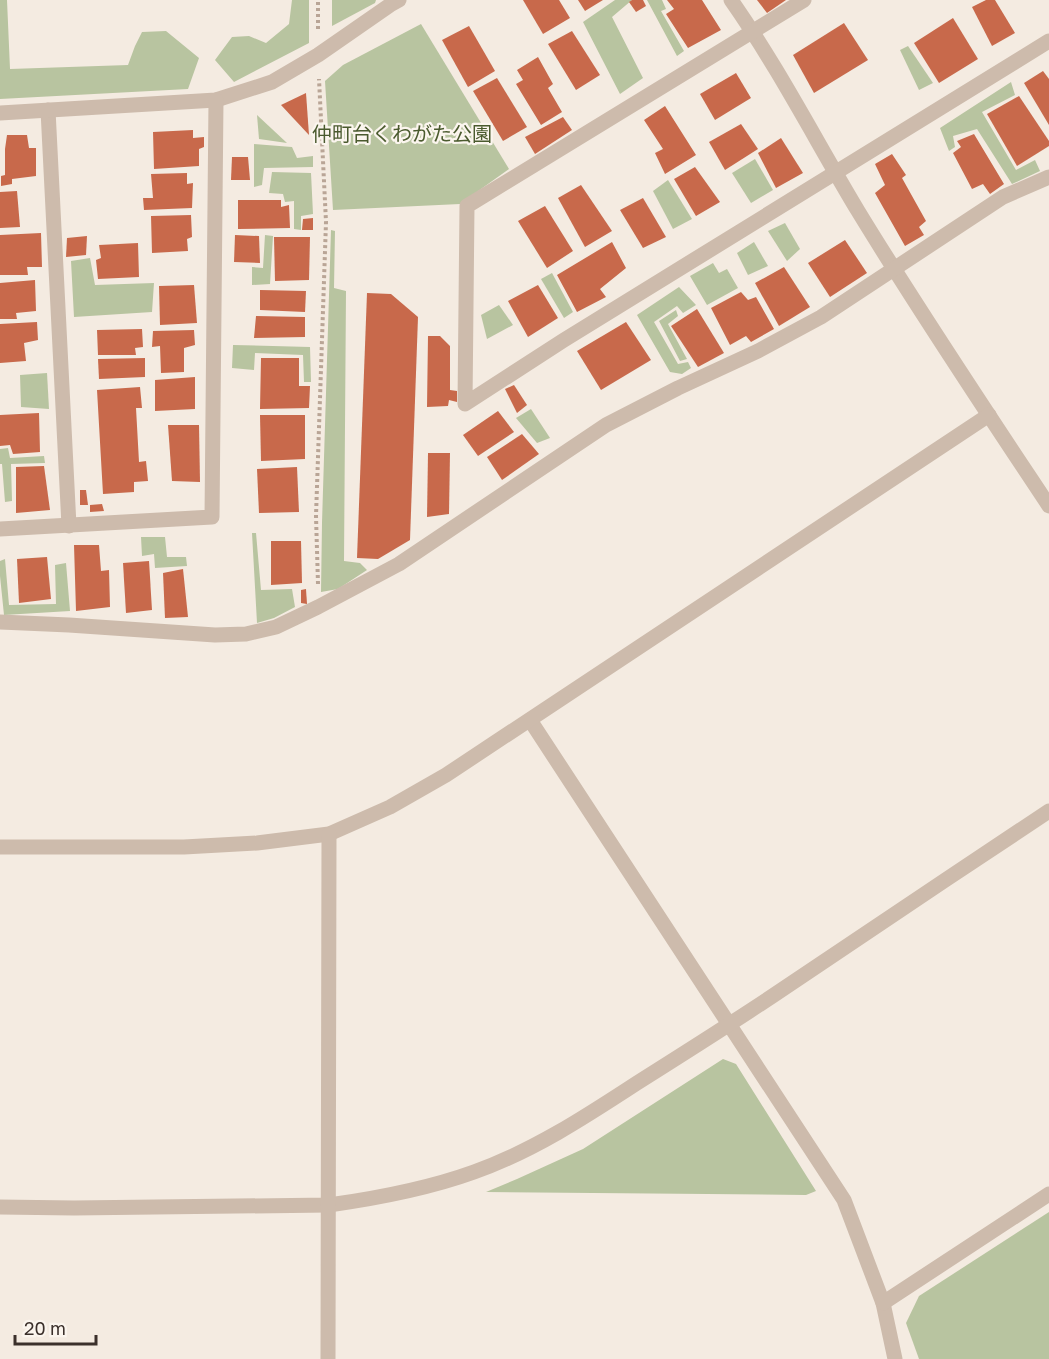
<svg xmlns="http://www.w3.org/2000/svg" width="1049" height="1359" font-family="'Golos Text','Noto Sans JP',sans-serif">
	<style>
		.green { fill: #b8c4a0 }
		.building { fill: #c8694b }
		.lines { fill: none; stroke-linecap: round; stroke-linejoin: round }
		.path { stroke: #b9a596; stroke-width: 4; stroke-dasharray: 3 3; stroke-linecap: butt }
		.minor { stroke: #cdbbac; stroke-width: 15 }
		.labels { text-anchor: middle; stroke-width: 4.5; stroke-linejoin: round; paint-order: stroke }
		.park-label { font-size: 20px; fill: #4a5a2e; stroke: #fbf5ee }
	</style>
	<rect width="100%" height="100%" fill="#f4ebe1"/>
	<g class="green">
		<path d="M0,0h7l3,69 118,-4 7,-19 7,-14 24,-1 33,27 -11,31 -188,10z"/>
		<path d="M292,0h17v43l-75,39 -19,-22 17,-23 17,-1 17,7 23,-19z"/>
		<path d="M332,0h44l-1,3 -43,23z"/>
		<path d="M615,0h17l-20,17 31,61 -23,16 -37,-72z"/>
		<path d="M647,0h15l4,9 -5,2 23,40 -7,5z"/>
		<path d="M421,24l88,145 -49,35 -127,6 -8,-129 18,-16z"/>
		<path d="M908,46l25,37 -14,7 -19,-40z"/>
		<path d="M1011,82l4,13 -33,17 34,58 19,-10 5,11 -28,13 -35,-55 -24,7 2,11 -6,4 -9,-23z"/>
		<path d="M257,115l30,28 -28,-4z"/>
		<path d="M254,144l38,3 5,11 16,-2v11l-49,1 -2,17 -8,2z"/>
		<path d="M755,159l18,31 -22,13 -19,-30z"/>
		<path d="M272,172l39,1 2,41 -12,2v14l-7,-1v-28l-9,1 -2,-8 -14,-1z"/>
		<path d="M668,180l24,39 -19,10 -20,-38z"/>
		<path d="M785,223l15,26 -13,12 -19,-30z"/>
		<path d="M331,230l4,1 -1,57 12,3 -2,270 16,2 7,7 -29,19 -17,3 1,-69z"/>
		<path d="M265,235l8,1 -3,48 -18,1v-18l11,1z"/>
		<path d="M754,242l14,24 -20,9 -11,-22z"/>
		<path d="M90,258l5,27 59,-2 -2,29 -78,5 -3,-56z"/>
		<path d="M713,263l6,10 8,-4 11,19 -31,17 -17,-29z"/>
		<path d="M552,273l21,39 -9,6 -23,-39z"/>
		<path d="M679,287l17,18 -13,8 -6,-7 -23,16 24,42 10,-2 3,6 -9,6 -12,-2 -33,-57z"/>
		<path d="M499,305l14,20 -26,14 -6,-24z"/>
		<path d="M676,310l2,6 -10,8 19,35 -7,2 -21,-40z"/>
		<path d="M233,345l77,2 1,35h-7l-1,-27 -48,-2 -1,17 -22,-2z"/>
		<path d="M47,373l2,36 -28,-2 -1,-32z"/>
		<path d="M531,409l19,29 -13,5 -21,-25z"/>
		<path d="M8,448l2,10 34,-2 1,7 -34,1 1,37 -7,1 -3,-38h-2v-15z"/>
		<path d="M252,533h4l5,57 31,-1 3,18 -21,11 -17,5z"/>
		<path d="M141,537h24l2,20h19l1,9 -32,2 -1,-14 -12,2z"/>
		<path d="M5,559l4,46 47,-1 -1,-39 11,-2 4,48 -66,4 -4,-39v-15z"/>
		<path d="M723,1059l13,5 80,127 -10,4 -320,-3 31,-13 66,-30z"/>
		<path d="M1049,1212v147h-130l-13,-36 13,-27z"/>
	</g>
	<g class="building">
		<path d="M523,0h36l11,18 -27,16z"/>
		<path d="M578,0h25l-18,11z"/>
		<path d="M632,0h11l3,6 -10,6 -7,-10z"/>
		<path d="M667,0h35l19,30 -33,18 -22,-34 8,-5z"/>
		<path d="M757,0h29l-19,13z"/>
		<path d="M986,0h9l20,33 -23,13 -20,-39z"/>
		<path d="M953,18l25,41 -39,24 -25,-40z"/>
		<path d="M844,23l24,37 -54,33 -21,-38z"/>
		<path d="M469,26l26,45 -27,16 -26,-47z"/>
		<path d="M572,31l28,44 -24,15 -28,-46z"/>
		<path d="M538,57l15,27 -5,4 14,24 -21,13 -25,-41 7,-4 -6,-10z"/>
		<path d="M1043,71l6,8v46l-25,-42z"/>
		<path d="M736,73l15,25 -36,22 -15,-26z"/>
		<path d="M497,78l30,49 -24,14 -30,-50z"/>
		<path d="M306,93l3,42 -28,-30z"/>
		<path d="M1019,96l30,45v5l-32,20 -30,-52z"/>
		<path d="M665,106l31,49 -31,19 -10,-21 8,-4 -19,-29z"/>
		<path d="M563,117l9,13 -37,24 -10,-17z"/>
		<path d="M741,124l17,25 -33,21 -16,-28z"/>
		<path d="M193,130v8l11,-1v10l-5,2v17l-45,3 -1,-37z"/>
		<path d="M974,134l30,50 -14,10 -7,-10 -11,5 -19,-36 8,-6 -4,-6z"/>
		<path d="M7,135h20l2,13h7v28l-24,3v5l-11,2v-10l4,-1v-26z"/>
		<path d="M781,138l22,35 -27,15 -18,-35z"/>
		<path d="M892,154l14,21 -4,3 24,43 -7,6 5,8 -19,11 -30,-53 10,-8 -10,-21z"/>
		<path d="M232,157h16l2,23h-19z"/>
		<path d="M695,167l25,35 -24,14 -22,-37z"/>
		<path d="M187,173v11l6,-1 -1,25 -48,2 -1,-12h10l-2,-24z"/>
		<path d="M581,185l31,46 -27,16 -27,-49z"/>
		<path d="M17,191l3,36 -20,1v-36z"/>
		<path d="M643,198l23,39 -23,11 -23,-38z"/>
		<path d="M238,200h43v7l8,-2 1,23 -52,1z"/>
		<path d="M545,206l28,45 -26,17 -29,-47z"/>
		<path d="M191,215l1,22 -5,2 1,12 -36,2 -1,-37z"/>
		<path d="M313,218v12h-11l1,-11z"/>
		<path d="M41,233l1,34h-15l1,8h-28v-40z"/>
		<path d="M235,235l24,1 1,27 -26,-1z"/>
		<path d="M87,236l-1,19 -20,2 1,-19z"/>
		<path d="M274,237h36l-1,43 -34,1z"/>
		<path d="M845,240l22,33 -37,24 -22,-34z"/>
		<path d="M612,242l14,26 -26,21 6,8 -29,15 -20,-37z"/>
		<path d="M138,243l1,34 -41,2 -2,-19 5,-2 -2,-13z"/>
		<path d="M784,267l26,40 -31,19 -24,-43z"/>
		<path d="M35,280l1,31 -20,2 1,6h-17v-36z"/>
		<path d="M194,285l3,38 -37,2 -1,-39z"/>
		<path d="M538,285l20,33 -30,19 -20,-36z"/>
		<path d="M260,290l46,1 -1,21 -45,-2z"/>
		<path d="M741,292l7,8 8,-3 18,32 -23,13 -5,-6 -16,9 -19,-37z"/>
		<path d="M367,293l24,1 27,23 -8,223 -32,19 -21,-1z"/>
		<path d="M697,309l27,44 -26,14 -27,-41z"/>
		<path d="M256,316l49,1v20l-51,1z"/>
		<path d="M37,322l1,18 -14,3 2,18 -26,2v-39z"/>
		<path d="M626,322l25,38 -50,30 -24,-39z"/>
		<path d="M142,329l1,18 -8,1 1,7h-38l-1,-25z"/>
		<path d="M194,330l1,15 -11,3v24l-23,1 -1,-27 -8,1 1,-16z"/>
		<path d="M428,336h12l10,10v44l7,1v11l-8,-2 -1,6 -21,1z"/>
		<path d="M145,358v19l-46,2 -1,-20z"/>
		<path d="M261,358h38v28h11l-1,22 -49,1z"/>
		<path d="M195,377v32l-40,2v-31z"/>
		<path d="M514,385l13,20 -10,8 -12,-24z"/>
		<path d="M140,387l2,21h-6l3,54 7,-1 2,20 -14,1v10l-31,2 -6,-104z"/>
		<path d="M498,411l16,21 -36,24 -15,-21z"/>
		<path d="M39,413l1,39 -27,2 -3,-9 -10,1v-31z"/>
		<path d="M260,415h45v44l-44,2z"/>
		<path d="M168,425h31l1,57 -28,-1z"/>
		<path d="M522,434l17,20 -37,26 -15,-23z"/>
		<path d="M428,453h22l-1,61 -22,3z"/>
		<path d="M44,466l6,44 -34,3v-46z"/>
		<path d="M297,467l2,45 -40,1 -2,-44z"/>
		<path d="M80,490h6l2,15h-8z"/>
		<path d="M102,504l2,7 -14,1v-7z"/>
		<path d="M271,541h30l1,42 -31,2z"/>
		<path d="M74,545h25l2,26 8,-1 1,37 -34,4z"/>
		<path d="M47,557l4,42 -32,4 -2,-44z"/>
		<path d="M149,561l3,49 -26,3 -3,-50z"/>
		<path d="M183,569l5,48 -23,1 -2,-45z"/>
		<path d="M306,589l1,15 -6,-1v-13z"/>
	</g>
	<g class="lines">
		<g class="path">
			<path d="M318,29v-29"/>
			<path d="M318,584l-2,-68 10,-294 -7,-143"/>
		</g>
		<g class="minor">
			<path d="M731,0c47,67 85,141 127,211 61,100 126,197 191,295"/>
			<path d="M804,0l-337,206 -2,198 99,-64 485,-299"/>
			<path d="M48,110l21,416"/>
			<path d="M0,113l216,-13 56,-18 46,-27 72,-50 9,-5"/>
			<path d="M0,529l212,-12 4,-417"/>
			<path d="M0,622l69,3 146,10 31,-1 30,-7 42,-20 81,-43 207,-139 72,-37 80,-37 63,-34 182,-120 46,-20"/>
			<path d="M530,720l314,480 39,103 12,56"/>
			<path d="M0,847h184l73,-4 72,-9 61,-27 56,-32 543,-360"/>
			<path d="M0,1207l74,1 255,-3c50,-7 98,-16 145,-33 59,-21 111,-55 163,-89 46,-29 92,-58 137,-88 92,-62 183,-123 275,-184"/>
			<path d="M883,1303l166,-109"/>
			<path d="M328,1359l1,-525"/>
		</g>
	</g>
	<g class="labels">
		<g class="park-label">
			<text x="402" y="141">仲町台くわがた公園</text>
		</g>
	</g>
	<path d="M15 1335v9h81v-9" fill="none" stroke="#3b302b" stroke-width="3"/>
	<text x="24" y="1335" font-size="18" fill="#3b302b" stroke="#fbf5ee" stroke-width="4.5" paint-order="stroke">20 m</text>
</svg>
